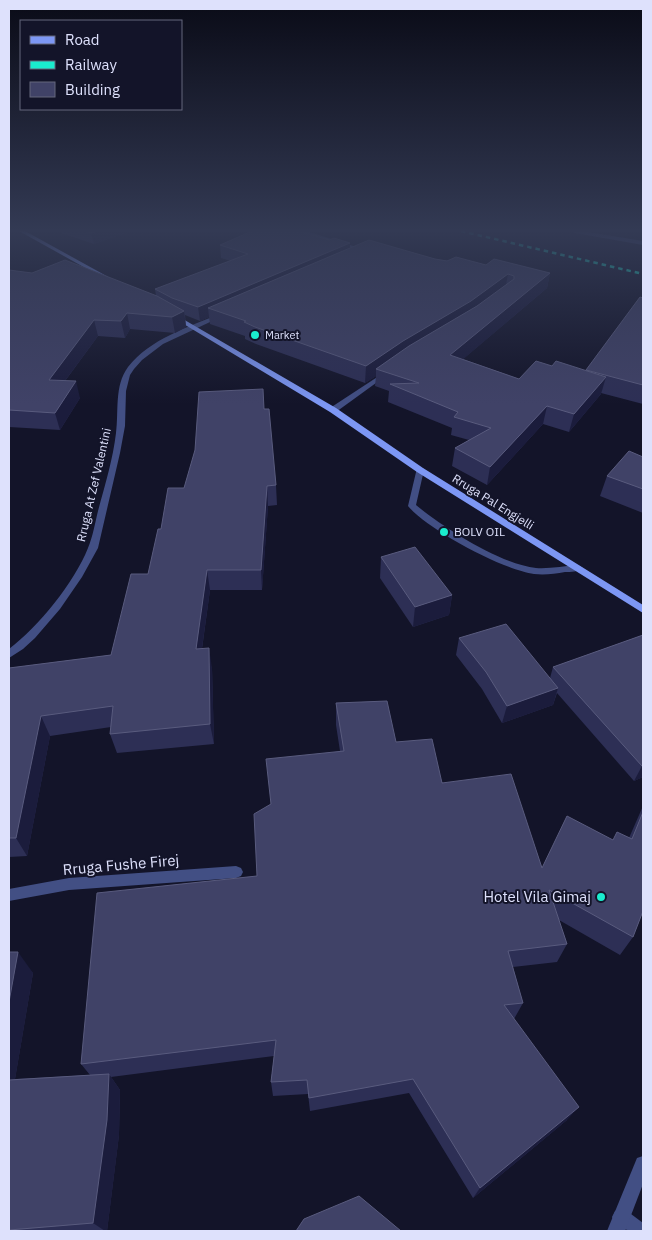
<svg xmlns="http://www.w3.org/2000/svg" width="652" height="1240" font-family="'IBM Plex Sans',sans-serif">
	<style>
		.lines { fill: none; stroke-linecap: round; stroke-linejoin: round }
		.service { fill: #424f84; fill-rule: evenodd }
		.minor { fill: #424f84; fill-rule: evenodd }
		.tertiary { fill: #424f84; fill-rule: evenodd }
		.secondary { fill: #7d97f4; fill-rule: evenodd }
		.rail { stroke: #1aecce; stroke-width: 2.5; stroke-dasharray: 4.5 4; stroke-linecap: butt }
		.wall { fill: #2d2f55 }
		.shaded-wall { fill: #1b1c3c }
		.building { fill: #404267; stroke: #595b7e }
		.poi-dot { fill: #1aecce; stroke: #131429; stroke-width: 2 }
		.labels { text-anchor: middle; stroke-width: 4; stroke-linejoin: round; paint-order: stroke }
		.far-poi-label { font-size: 11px; fill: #dee1fc; stroke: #131429; text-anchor: start }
		.street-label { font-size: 12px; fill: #dee1fc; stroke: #131429 }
		.poi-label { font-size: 12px; fill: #dee1fc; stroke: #131429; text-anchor: start }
		.near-street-label { font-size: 15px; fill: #dee1fc; stroke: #131429 }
		.near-poi-label { font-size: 15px; fill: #dee1fc; stroke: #131429; text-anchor: end }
	</style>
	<rect width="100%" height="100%" fill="#131429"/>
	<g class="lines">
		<g class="service">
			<path d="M417,468h6l1,2 -8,35c28,23 84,59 120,63 13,1 28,-2 42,-3l5,3c-5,4 -12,4 -18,4 -10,2 -21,3 -31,2 -31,-4 -106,-44 -126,-68z"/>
			<path d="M621,1208l6,3 16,12v8c-14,0 -25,0 -31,-14l3,-6z"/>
		</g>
		<g class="minor">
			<path d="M300,231h6l63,20 -5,1z"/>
			<path d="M573,231h9l61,10v4l-68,-12z"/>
			<path d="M220,314l5,1 -62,29 -21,16 -8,9 -4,6 -4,16 -1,35 -5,27 -22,95 -16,29 -22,32 -25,29 -12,11 -14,9v-9c30,-23 65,-66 79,-101 5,-12 7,-25 10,-37 7,-26 15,-52 18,-78 3,-22 -2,-47 12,-66 22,-28 60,-40 92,-53z"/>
			<path d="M385,372l2,1v2l-51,37h-6v-4z"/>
			<path d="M236,866l5,2 2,4 -2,4 -5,2 -167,12 -60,11v-12l60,-11z"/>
		</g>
		<path class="tertiary" d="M643,1156v28l-18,47h-18l30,-73z"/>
		<g class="secondary">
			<path d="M19,231h6l87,48 -5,1z"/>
			<path d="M172,315h4l160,93 87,60 220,137v8l-226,-141 -87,-60 -158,-95z"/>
		</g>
		<path class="rail" d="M461,231l182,43"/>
	</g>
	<g class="wall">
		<path d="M55,231h76l-37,13z"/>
		<path d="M329,240l21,3v5l85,11 115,14 -3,15 -84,71 56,20 33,-13 34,5 57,-73v106l-42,-11v1l-32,38 -26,-8 -56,61 -35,-19 3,-18 14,-8 -18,-5 1,-7 -64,-26 1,-11 -14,-5 1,-10 -11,7 -109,-39 -11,-5v-3l-35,-12 -1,-7 -9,4 -15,-6 1,12 -11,6 -45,-4 -5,9 -27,-2 -33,45 15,17 -20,32 -51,-3v-157l147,26 -1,-7 76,-28 -10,-3 -1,-13z"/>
		<path d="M264,409l12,76 1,20 -9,1 -6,84h-52l-8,59 10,19 2,76 -97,9 -7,-19 1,-7 -61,9 -23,120 -18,1v-189l102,-13 37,-81 13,-45 23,-41z"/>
		<path d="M643,457v56l-43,-17 7,-20z"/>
		<path d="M381,557l71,38 -3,20 -36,12 -33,-49z"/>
		<path d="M643,635v142l-9,4 -77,-88 -4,12 -51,18 -20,-34 -26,-34 3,-17 91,40 3,-11z"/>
		<path d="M336,703l60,39 146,126 71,-28 16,-2 14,-32v105l-10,26 -13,18 -61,-35 8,24 -10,18 -44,5 10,36 -9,16 53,101 -94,78 -64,-105 -99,18 -2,-17 -35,2 -2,-14 3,-26 -163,21 9,13 -1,45 -12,96h-98v-279l24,21 -18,106 75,-4 -9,-11 176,-188 14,-72 69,-53 -4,-26z"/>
	</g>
	<g class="shaded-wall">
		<path d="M97,231h34l-37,13 -3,-11z"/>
		<path d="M350,243v13l-142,52 1,9 -9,4 -2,-14z"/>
		<path d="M550,273l-3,15 -99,84 2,-17z"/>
		<path d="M508,274l-3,16 -129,79v7l-11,7 1,-17 37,-25z"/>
		<path d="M184,311l2,16 -11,6 -3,-16z"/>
		<path d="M127,313l3,16 -5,9 -4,-17z"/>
		<path d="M94,320l4,16 -45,61 -4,-17z"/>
		<path d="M606,377l-5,17 -32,38 5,-18z"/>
		<path d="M76,381l4,17 -20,32 -5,-17z"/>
		<path d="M547,406l-4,18 -56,61 3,-18z"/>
		<path d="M267,486l1,20 -6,84 -1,-20z"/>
		<path d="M207,570l3,20 -11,79 -3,-20z"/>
		<path d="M452,595l-3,20 -36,12 2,-20z"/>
		<path d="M209,648l3,20 2,76 -4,-20z"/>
		<path d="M558,688l-5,17 -51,18 5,-17z"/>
		<path d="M41,716l9,20 -23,120 -11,-18z"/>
		<path d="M642,766h1v11l-9,4z"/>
		<path d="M18,952l15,21 -21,124 -3,-4v-91z"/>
		<path d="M109,1074l11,16 -1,45 -12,96h-2l-12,-8z"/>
		<path d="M579,1107l-12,13 -94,78 7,-10z"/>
	</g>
	<g class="building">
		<path d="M86,231h11l-6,2z"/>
		<path d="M252,231h46l31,9 5,-2 16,5 -152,64 -26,-9 -17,-9 93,-35 -28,-9z"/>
		<path d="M369,240l66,19 12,2 9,-4 30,8 8,-6 56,14 -100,82 69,24 17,-18 16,5 4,-5 50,16 -32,37 -27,-8 -57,61 -35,-19 36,-20 -37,-11 4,-5 -68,-28 29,-1 -43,-14 33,-23 68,-40 37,-27v-3l-6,-2 -37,27 -68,40 -37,25 -111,-39 -11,-5 2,-1 -38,-13z"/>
		<path d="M65,260l92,36 27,15 -12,6 -45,-4 -6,8 -27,-1 -45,60 27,1 -21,32 -46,-3v-140l23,3z"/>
		<path d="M640,297l3,1v87l-57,-15z"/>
		<path d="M263,389l1,20h5l7,76 -9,1 -6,84h-54l-11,79 13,-1 1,76 -100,10 3,-28 -72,10 -25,122h-7v-170l102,-13 20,-81h17l10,-45h3l7,-41h16l11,-38 4,-58z"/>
		<path d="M629,451l14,6v32l-36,-13z"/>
		<path d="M415,547l37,48 -37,12 -34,-50z"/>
		<path d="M506,624l52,64 -51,18 -21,-34 -27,-34z"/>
		<path d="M643,635v131h-1l-89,-99z"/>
		<path d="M387,701l9,41 36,-3 10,44 69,-9 31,94 25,-52 46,24 4,-8 15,7 11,-27v99l-10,26 -84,-47 18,54 -59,7 15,52 -19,2 75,102 -99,81 -67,-109 -104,19 -2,-18 -36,2 5,-42 -195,24 16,-171 160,-17 -3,-62 17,-10 -5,-45 78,-8 -8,-48z"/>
		<path d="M9,952h9l-9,50z"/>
		<path d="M109,1074l-2,46 -14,103 -84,7v-150z"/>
		<path d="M359,1196l42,35h-105l8,-12z"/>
	</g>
	<linearGradient id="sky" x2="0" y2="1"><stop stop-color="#0a0b17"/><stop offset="0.57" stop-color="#333a54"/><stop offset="1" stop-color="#333a54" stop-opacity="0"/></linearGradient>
	<rect width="652" height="404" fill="url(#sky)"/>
	<g class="poi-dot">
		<circle cx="255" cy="335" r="5"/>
		<circle cx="444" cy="532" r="5"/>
		<circle cx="601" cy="897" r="5"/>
	</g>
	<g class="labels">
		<g class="far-poi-label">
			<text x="265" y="339">Market</text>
		</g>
		<g class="street-label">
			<text transform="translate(94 485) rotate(-77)" y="4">Rruga At Zef Valentini</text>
			<text transform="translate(493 502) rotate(32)" y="4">Rruga Pal Engjelli</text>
		</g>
		<g class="poi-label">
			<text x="454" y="536">BOLV OIL</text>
		</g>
		<g class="near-street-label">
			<text transform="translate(121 865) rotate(-5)" y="5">Rruga Fushe Firej</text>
		</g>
		<g class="near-poi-label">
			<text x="591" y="902">Hotel Vila Gimaj</text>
		</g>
	</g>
	<rect width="652" height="1240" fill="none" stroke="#dee1fc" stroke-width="20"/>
	<rect x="20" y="20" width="162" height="90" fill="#131429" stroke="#64667d"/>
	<rect x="30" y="36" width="25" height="8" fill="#7d97f4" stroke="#64667d"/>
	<text x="65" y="45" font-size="15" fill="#dee1fc">Road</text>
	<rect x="30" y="61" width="25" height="8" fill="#1aecce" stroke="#64667d"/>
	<text x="65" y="70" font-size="15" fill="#dee1fc">Railway</text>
	<rect x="30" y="82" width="25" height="15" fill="#404267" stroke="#64667d"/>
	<text x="65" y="95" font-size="15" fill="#dee1fc">Building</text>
</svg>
